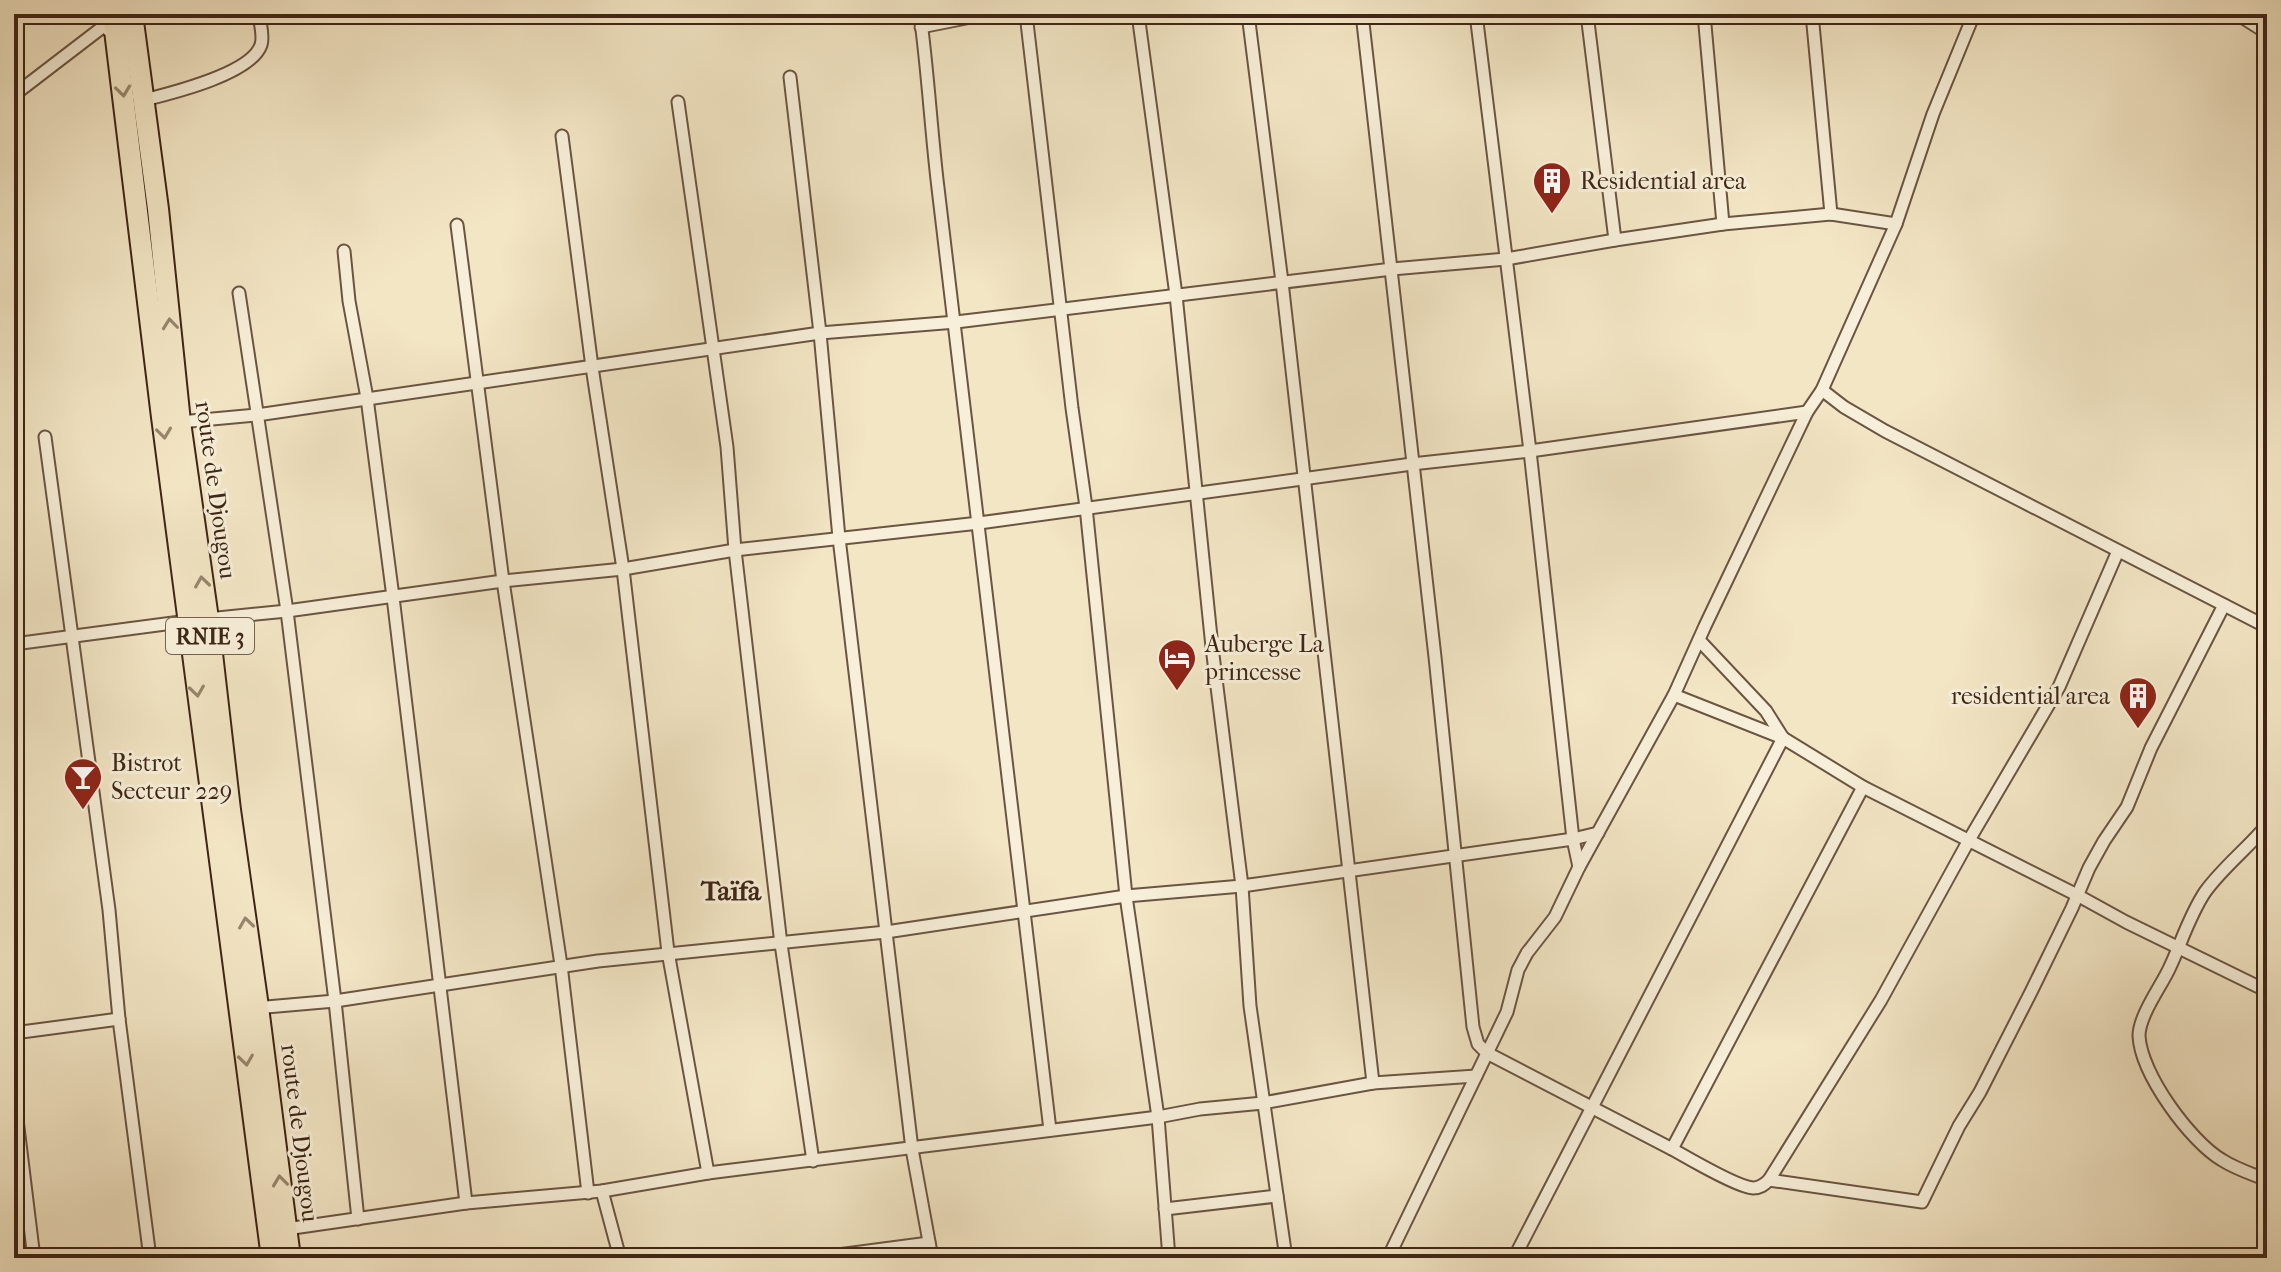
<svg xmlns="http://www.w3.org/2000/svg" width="2281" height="1272" font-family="'IM FELL French Canon',serif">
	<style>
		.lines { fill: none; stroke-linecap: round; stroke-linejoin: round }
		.street-casing { stroke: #6b5542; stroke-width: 15 }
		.highway-casing { stroke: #3e2516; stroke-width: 24 }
		.street { stroke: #f7efd9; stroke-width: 11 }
		.highway { stroke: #f3e6c5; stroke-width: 20 }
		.oneway { stroke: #98866e }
		.labels { text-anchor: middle; stroke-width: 6; stroke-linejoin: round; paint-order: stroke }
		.shield { fill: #f7efd9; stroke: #766250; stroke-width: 2 }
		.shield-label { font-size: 22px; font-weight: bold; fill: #3e2516 }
		.poi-label { font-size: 24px; fill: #3e2516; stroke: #f7efd9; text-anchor: start }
		.street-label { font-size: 24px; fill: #3e2516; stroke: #f7efd9 }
		.quarter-label { font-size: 28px; font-weight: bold; fill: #3e2516; stroke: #f7efd9 }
	</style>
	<rect width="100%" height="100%" fill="#f3e6c5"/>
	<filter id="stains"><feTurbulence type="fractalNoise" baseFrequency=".0025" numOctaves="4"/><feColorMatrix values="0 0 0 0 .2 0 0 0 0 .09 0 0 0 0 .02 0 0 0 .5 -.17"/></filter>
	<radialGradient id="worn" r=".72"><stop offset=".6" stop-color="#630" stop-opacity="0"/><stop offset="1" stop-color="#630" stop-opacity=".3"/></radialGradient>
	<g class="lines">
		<g class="street-casing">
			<g id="street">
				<path d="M93,14l15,16"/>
				<path d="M920,14c8,58 11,116 18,174 38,314 76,628 112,942"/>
				<path d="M1026,14l46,394 14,99 40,389 32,221 11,141"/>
				<path d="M1138,14l38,281 36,352 30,239 8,120 36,252"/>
				<path d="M1248,14l34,268 91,801"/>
				<path d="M1362,14l73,643 38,370 5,17 9,9 185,96c16,9 65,38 81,39 7,0 11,-3 16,-8l112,-180 88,-160 90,-153 59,-136"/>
				<path d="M1476,14l54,437 43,388 6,28"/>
				<path d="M1587,14l28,226"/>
				<path d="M1704,14l19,210"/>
				<path d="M1812,14l19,200"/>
				<path d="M2237,14l30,19"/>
				<path d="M921,27l65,-13"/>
				<path d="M790,77l30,256 19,205 47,394 26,217 20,109"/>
				<path d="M14,95l90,-69"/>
				<path d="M144,100c28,-7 107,-26 117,-55 3,-9 -1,-21 -2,-31"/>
				<path d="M678,102l49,345 8,103 46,394 32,217"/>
				<path d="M562,136l30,231 31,202 45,383 40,221"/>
				<path d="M457,225l46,356 58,384 27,228"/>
				<path d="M344,251l5,50 18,97 26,199 73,606"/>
				<path d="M239,293l48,318 48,390 23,218"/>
				<path d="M1822,390l22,17 41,24 382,196"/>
				<path d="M180,422l77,-7 563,-82 136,-11 436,-53 114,-10 109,-19 108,-16 108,-10 65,10"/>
				<path d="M45,437l64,473 10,109 31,239"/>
				<path d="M14,644l174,-23 99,-10 216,-30 120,-12 112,-19 244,-27 433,-59 118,-13 277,-39"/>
				<path d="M1674,695l109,43 80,49 214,108 49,27 141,69"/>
				<path d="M2267,825c-19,23 -44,42 -62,67 -16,24 -24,52 -36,77 -9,19 -30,47 -30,67 2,38 51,105 83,124 14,9 30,14 45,20"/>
				<path d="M255,1008l80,-7 263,-40 288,-29 240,-36 116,-10 331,-47 25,-6"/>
				<path d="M14,1033l105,-14"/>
				<path d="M14,1095l20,163"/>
				<path d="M1672,1149l191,-362"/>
				<path d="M1769,1180l153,22 37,-76 21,-34 51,-100 41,-84 17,-40 15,-27 23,-34 24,-59 73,-143"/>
				<path d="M602,1191l18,67"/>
				<path d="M1165,1209l112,-13"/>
				<path d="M286,1229l180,-26 136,-12 106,-18 450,-56 42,-8 63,-6 110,-20 103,-7"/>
				<path d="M815,1258l114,-15"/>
				<path d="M1388,1258l119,-246 11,-42 9,-17 28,-36 24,-50 95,-172 31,-69 102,-214 15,-22 74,-166 37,-110 41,-100"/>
				<path d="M1514,1258l269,-520 -17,-27 -67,-71"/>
			</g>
		</g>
		<g class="highway-casing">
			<g id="highway">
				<path d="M113,14l49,403 110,841"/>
				<path d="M132,14l26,195 22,213 28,197 22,191 28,197 32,251"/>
			</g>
		</g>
		<use href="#street" class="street"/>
		<use href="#highway" class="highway"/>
	</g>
	<defs><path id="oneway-chevron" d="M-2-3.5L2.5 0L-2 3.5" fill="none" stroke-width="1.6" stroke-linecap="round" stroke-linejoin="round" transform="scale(2)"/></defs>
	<g class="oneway">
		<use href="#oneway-chevron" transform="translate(123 91) rotate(83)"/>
		<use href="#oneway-chevron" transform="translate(170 324) rotate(-96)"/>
		<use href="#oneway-chevron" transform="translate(164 433) rotate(83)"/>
		<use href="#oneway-chevron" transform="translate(202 582) rotate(-98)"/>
		<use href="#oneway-chevron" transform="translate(197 691) rotate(82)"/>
		<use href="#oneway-chevron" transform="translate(246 923) rotate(-98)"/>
		<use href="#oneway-chevron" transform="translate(246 1060) rotate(82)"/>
		<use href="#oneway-chevron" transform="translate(280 1181) rotate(-97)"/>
	</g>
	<defs>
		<g id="building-pin" transform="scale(2)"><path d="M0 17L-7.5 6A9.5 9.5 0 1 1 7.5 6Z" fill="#8f2418" stroke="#f7efd9"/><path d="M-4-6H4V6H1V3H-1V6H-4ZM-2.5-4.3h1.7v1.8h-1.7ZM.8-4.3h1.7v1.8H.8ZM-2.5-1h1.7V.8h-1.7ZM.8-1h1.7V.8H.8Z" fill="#fff"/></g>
		<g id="hotel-pin" transform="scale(2)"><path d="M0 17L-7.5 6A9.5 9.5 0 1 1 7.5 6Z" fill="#8f2418" stroke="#f7efd9"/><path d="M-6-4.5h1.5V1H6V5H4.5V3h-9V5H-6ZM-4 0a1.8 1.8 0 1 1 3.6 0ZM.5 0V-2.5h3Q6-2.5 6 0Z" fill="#fff"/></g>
		<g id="bar-pin" transform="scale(2)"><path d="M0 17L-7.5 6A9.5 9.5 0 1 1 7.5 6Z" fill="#8f2418" stroke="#f7efd9"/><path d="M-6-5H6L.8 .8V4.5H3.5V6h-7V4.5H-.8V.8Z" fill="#fff"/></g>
	</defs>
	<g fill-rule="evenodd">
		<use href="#building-pin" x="1552" y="181"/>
		<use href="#hotel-pin" x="1177" y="658"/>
		<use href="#building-pin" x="2138" y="696"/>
		<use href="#bar-pin" x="83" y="777"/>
	</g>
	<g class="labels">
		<rect class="shield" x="166" y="618" width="88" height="36" rx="6"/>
		<g class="shield-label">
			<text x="210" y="644">RNIE 3</text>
		</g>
		<g class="poi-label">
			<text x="1580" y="189">Residential area</text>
			<text x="1205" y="652">Auberge La<tspan x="1205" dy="28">princesse</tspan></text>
			<text x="2110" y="704" text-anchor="end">residential area</text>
			<text x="111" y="771">Bistrot<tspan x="111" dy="28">Secteur 229</tspan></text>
		</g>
		<g class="street-label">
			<text transform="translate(216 490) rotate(82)" y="8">route de Djougou</text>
			<text transform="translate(300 1133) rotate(83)" y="8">route de Djougou</text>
		</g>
		<g class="quarter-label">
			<text x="731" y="900">Taïfa</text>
		</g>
	</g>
	<rect width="2281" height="1272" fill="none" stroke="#f3e6c5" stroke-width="48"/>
	<rect x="16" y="16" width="2249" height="1240" fill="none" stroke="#3e2516" stroke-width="4"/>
	<rect x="24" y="24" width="2233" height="1224" fill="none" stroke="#3e2516" stroke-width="2"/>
	<rect width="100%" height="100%" filter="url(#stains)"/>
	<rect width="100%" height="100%" fill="url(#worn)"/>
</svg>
